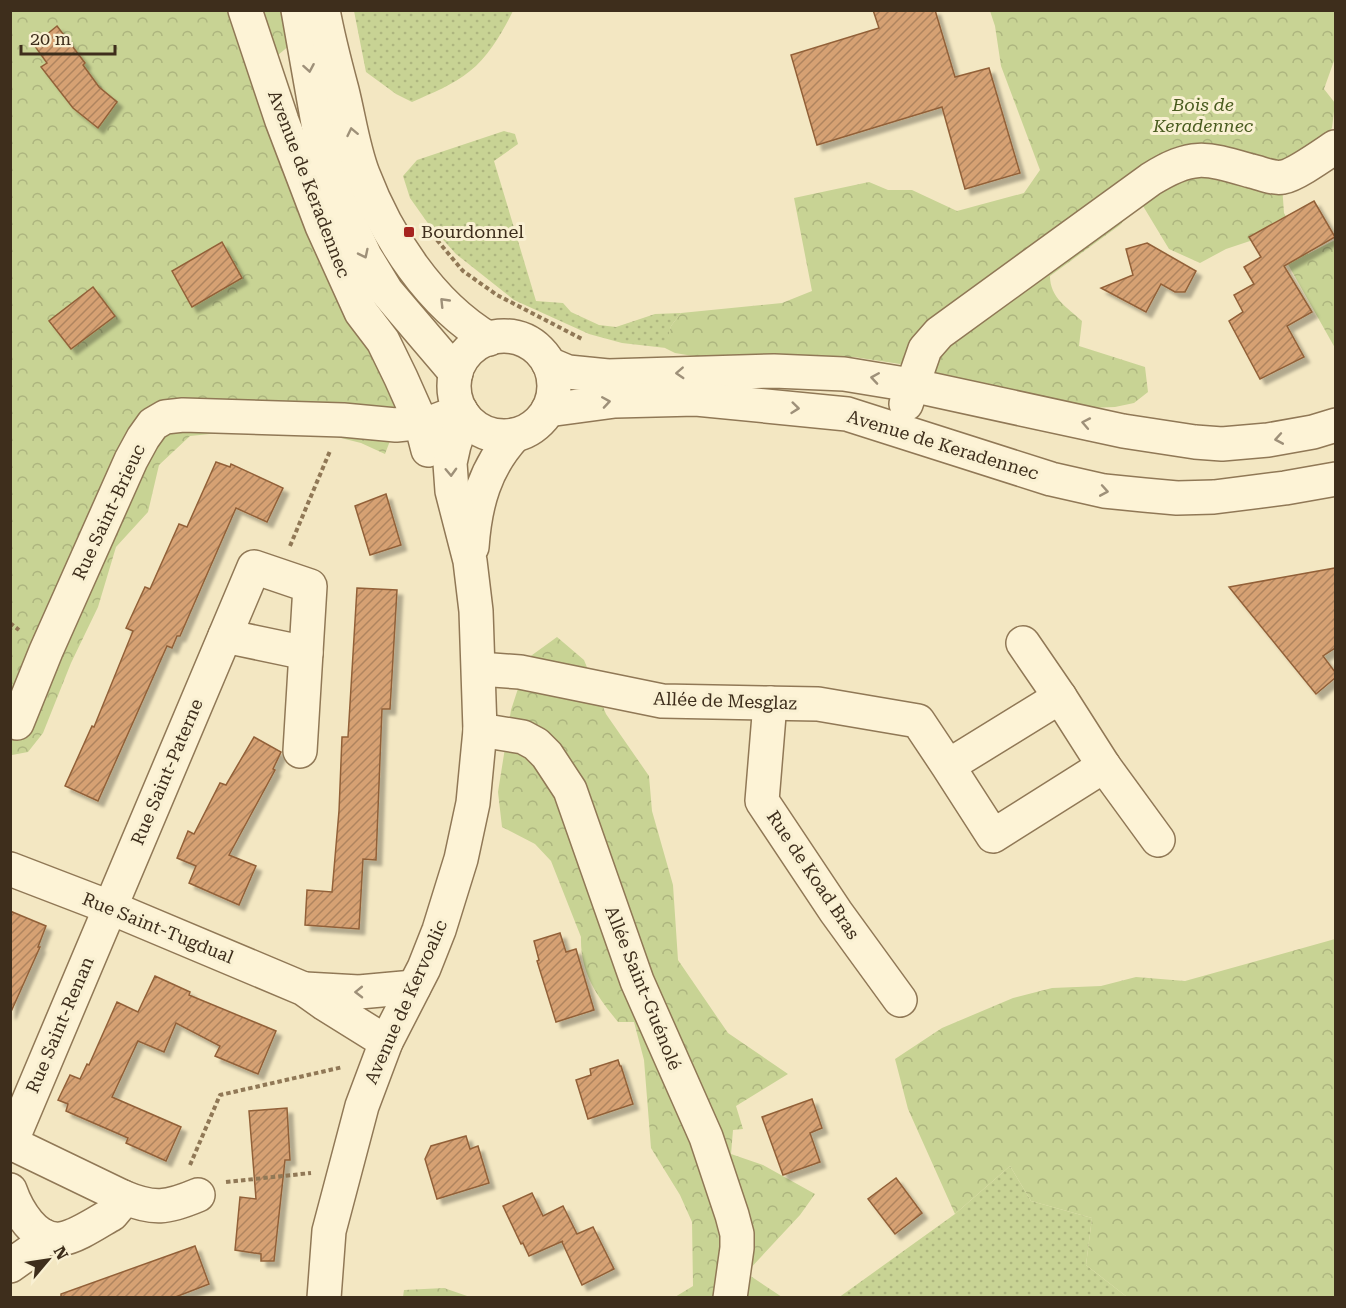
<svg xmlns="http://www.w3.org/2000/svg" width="1346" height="1308" font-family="'Roboto Serif',serif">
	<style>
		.grass { fill: url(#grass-dots) }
		.forest { fill: url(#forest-crowns) }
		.building { fill: url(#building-hatch); stroke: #926139; stroke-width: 1.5; filter: url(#shadow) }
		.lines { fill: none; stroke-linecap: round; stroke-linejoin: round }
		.minor-casing { stroke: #907856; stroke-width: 36 }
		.path { stroke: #907856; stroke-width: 4; stroke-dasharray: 4.5 3; stroke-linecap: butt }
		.minor { stroke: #fdf3d6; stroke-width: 33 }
		.oneway { stroke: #9e9079 }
		.poi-dot { fill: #a6241f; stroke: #f9f0d2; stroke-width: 2 }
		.labels { text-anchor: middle; stroke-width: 6; stroke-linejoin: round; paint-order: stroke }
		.park-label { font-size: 18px; font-style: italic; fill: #4a5c20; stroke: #f9f0d2 }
		.street-label { font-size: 18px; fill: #3e2e1c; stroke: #f9f0d2 }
		.poi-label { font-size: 18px; fill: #3e2e1c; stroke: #f9f0d2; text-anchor: start }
	</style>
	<defs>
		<pattern id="grass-dots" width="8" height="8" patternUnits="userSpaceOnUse" patternTransform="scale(1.5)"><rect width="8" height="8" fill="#c8d394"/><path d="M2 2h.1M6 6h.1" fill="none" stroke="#adb57f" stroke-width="1.8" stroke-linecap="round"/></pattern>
		<pattern id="forest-crowns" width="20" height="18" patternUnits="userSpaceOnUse" patternTransform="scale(1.5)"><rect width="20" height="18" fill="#c8d394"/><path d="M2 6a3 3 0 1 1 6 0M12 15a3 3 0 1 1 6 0" fill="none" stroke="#adb57f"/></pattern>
		<pattern id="building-hatch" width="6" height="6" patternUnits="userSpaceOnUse" patternTransform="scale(1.5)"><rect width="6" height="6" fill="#d6a173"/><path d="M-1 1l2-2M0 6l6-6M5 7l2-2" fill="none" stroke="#af845e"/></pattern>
		<filter id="shadow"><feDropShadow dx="5.5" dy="5.5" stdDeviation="1.5" flood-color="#0004"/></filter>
	</defs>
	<rect width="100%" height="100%" fill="#f3e7c2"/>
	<g class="grass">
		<path d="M354,11v-1l159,1c-10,20 -25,46 -43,60 -17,14 -38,22 -58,31l-16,-8 -30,-22z"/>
		<path d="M504,131l11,3 3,10 -24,17 42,140 27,2 8,9 28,13 17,2 39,-13 26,-1 -10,13 -5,22 -44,-5 -33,-9 -75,-34 -58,-46 -29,-32 -17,-24 -7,-22 14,-16z"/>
		<path d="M1010,1166l21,35 61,17 -6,47 41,32 -289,1 117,-84z"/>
	</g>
	<g class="forest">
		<path d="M11,11h270l9,34 -18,15 126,330 -2,35 -11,29 -24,-11 -44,-11 -59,-3 -68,7 -31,29 -11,47 -32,35 -18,60 -27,56 -28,70 -15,19 -16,3h-1z"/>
		<path d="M990,11h345v47l-11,31 11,14 -3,25 -50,57 2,28 24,41 27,-14v108l-64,-114 -45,15 -26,14 -31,-14 -29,-48 -20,24 -70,51c0,22 17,31 32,45l-3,25 66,21 3,25 -14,11 -19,4 -27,1 -90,-16 -85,-26 -59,-9 -143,2 -36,-6 -10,-5 6,-22 10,-13 101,-10 30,-12 -18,-93 75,-16 19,8h24l45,21 67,-18 16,-23 -39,-104 -6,-40z"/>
		<path d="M557,637l27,23 22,54 43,62 3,35 21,74 5,75 50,73 60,41 -52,32 7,23 -10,1 -2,24 32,11 52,29 -15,21 -54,58 36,24h-107l18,-11 -1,-64 -12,-27 -29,-47 -7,-88 -10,-38h-16c-21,-26 -38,-49 -37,-85l-30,-76 -16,-17 -33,-17 -4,-35 13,-82 17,-52z"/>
		<path d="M1335,939v358h-208l-41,-32 6,-47 -61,-17 -21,-35 -55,48 -47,-105 -13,-50 47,-31 71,-30 39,-10 49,-2 35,-9 49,4z"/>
		<path d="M444,1288l26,9h-67l1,-7z"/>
	</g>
	<g class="building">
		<path d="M873,10h62l20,67 34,-9 31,105 -55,16 -23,-82 -125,38 -26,-90 88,-27z"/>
		<path d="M57,26l28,37 -2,2 16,22 18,15 -19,26 -25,-20 -32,-41 6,-4 -13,-18z"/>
		<path d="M1314,201l21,36 -51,29 28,46 -25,14 17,31 -44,22 -31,-58 14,-9 -9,-17 20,-11 -10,-17 17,-10 -12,-20z"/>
		<path d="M222,242l20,36 -50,29 -20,-36z"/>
		<path d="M1147,243l49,28 -11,21h-10l-14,-8 -15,28 -45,-24 32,-13 -7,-26z"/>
		<path d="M93,287l22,29 -44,33 -22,-28z"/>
		<path d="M216,462l14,5 1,-3 52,24 -16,34 -31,-14 -56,128h-3l-5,12 -5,-2 -69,155 -33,-15 27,-60 2,1 39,-96 -7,-3 19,-41 5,2 29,-65 8,3z"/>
		<path d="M386,494l15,51 -31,10 -15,-49z"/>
		<path d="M1335,568v80l-12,8 12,16v6l-19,16 -87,-107z"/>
		<path d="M357,588l40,2 -7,119h-8l-6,151 -13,-1 -4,70 -54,-4 2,-35 25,2 7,-81 3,-74h6z"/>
		<path d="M254,737l27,15 -8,17 2,1 -46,85 27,11 -17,39 -50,-22 7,-17 -19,-8 11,-27 6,3 26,-51 6,2z"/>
		<path d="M10,911l36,15 -8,21h2l-30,67z"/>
		<path d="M560,933l6,19 10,-3 18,61 -38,12 -19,-61 2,-1 -5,-19z"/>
		<path d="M155,976l35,16 -1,3 87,36 -18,43 -43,-18 5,-10 -44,-23 -12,29 -26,-11 -26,56 69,30 -15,34 -40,-18 2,-5 -62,-27 2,-7 -10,-4 12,-25 10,4 7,-15 2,1 28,-63 21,10z"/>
		<path d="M618,1060l2,6h1l12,38 -45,15 -12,-39 15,-5 -1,-6z"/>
		<path d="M812,1099l10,29 -12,5 10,29 -37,13 -21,-58z"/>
		<path d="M287,1108l3,52h-5l-11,101h-13v-7l-26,-4 5,-53 16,2 -7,-88z"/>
		<path d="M466,1136l4,13 8,-3 11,37 -52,16 -12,-40 6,-13z"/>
		<path d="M896,1178l26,35 -27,21 -27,-35z"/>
		<path d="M532,1193l11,23 20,-10 14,28 16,-7 21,42 -32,16 -20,-43 1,-1 -34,15 -6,-13 -2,1 -18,-38z"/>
		<path d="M195,1246l14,38 -36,14h-112v-4z"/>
	</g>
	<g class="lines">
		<g class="minor-casing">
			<g id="minor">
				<path d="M245,10l37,111 40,105 39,86 22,29 18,37 20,45 7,27"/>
				<path d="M298,10l24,136 21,63 22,47 22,36 69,81"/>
				<path d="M323,10c5,27 12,54 19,80 7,28 11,58 21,84 24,63 67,130 126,165"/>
				<circle cx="504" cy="386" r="50"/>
				<path d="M549,364l19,8 40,4 166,-5 70,3 67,11 212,46 72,11 27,2 46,-4 45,-8 23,-7"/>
				<path d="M906,404l19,-55 14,-16 212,-154c42,-26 55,-21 100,-8 10,2 22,8 32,6 12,-2 40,-22 52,-30"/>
				<path d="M548,410l67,-9 81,-2 151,15 204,65 53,12 40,4 33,3 37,-1 71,-9 51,-9"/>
				<path d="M472,547c3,-43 13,-80 43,-112"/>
				<path d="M225,636l81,17"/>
				<path d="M1023,643l37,54"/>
				<path d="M479,669l41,3 142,29 156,3 100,17 30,45 112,-69 44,69 -111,70 -45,-70"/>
				<path d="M770,703l-8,98 74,111 64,88"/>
				<path d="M17,723l29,-72 85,-191 12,-22 10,-14 12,-7 18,-2 160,5 53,5 39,-4 26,-10"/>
				<path d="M480,730l43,7 13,7 11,11 23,35 67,191 69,156 26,78 5,19v14l-7,50"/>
				<path d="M1104,766l54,74"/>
				<path d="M10,869l99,38 195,82 21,15 61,38"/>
				<path d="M305,989l54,3 55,-5"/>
				<path d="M11,1143l112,54"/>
				<path d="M10,1145l244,-578 56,19 -10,165"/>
				<path d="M10,1190c7,20 25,52 51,49 15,-2 37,-17 51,-25l5,-6 6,-11c31,13 44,11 75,-2"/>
				<path d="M10,1266l24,-17 10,-13"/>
				<path d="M324,1298l5,-67 33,-125 24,-64 38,-74 15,-38 22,-71 12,-56 7,-73 -4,-119 -6,-50 -18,-70 -2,-28 4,-18 10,-29"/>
			</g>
		</g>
		<g class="path">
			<path d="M437,240l26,31 34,24 85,44"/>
			<path d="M290,546l40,-95"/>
			<path d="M10,623l9,7"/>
			<path d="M190,1165l30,-70 123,-28"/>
			<path d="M226,1182l85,-9"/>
		</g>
		<use href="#minor" class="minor"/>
	</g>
	<defs><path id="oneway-chevron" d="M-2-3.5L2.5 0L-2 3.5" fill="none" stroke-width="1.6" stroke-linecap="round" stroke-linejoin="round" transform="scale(1.5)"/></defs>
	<g class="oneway">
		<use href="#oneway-chevron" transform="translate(309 68) rotate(80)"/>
		<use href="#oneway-chevron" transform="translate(352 132) rotate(-102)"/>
		<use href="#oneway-chevron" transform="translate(364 254) rotate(64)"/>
		<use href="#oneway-chevron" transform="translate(444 302) rotate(-134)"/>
		<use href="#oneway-chevron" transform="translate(680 373) rotate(177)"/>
		<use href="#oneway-chevron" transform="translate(875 378) rotate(-171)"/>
		<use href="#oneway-chevron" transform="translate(606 402) rotate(-9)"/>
		<use href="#oneway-chevron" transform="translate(795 408) rotate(6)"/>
		<use href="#oneway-chevron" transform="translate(1086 423) rotate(-169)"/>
		<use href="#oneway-chevron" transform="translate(1279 439) rotate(170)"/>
		<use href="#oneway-chevron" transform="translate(451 472) rotate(88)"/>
		<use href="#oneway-chevron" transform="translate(1104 491) rotate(10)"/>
		<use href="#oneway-chevron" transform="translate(359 992) rotate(179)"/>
	</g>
	<rect class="poi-dot" x="403" y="226" width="12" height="12" rx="3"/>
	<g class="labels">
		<g class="park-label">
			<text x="1203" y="111">Bois de<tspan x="1203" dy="21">Keradennec</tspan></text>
		</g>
		<g class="street-label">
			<text transform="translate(309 184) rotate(69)" y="6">Avenue de Keradennec</text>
			<text transform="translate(943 445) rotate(17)" y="6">Avenue de Keradennec</text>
			<text transform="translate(109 512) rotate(-65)" y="6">Rue Saint-Brieuc</text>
			<text transform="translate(725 701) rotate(2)" y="6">Allée de Mesglaz</text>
			<text transform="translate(167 772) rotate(-67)" y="6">Rue Saint-Paterne</text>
			<text transform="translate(813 875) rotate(56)" y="6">Rue de Koad Bras</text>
			<text transform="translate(158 928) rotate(22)" y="6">Rue Saint-Tugdual</text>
			<text transform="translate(643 988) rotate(68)" y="6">Allée Saint-Guénolé</text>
			<text transform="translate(406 1002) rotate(-66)" y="6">Avenue de Kervoalic</text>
			<text transform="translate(60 1025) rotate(-67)" y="6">Rue Saint-Renan</text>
		</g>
		<g class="poi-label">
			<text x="421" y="238">Bourdonnel</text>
		</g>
	</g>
	<rect width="1346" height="1308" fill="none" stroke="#3e2e1c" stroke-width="24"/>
	<g transform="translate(48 1260) rotate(61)" stroke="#f9f0d2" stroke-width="4.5" paint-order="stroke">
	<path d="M0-4.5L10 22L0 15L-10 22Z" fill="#3e2e1c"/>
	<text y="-9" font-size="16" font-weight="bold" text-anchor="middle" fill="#3e2e1c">N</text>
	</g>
	<path d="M21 45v9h94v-9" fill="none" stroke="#3e2e1c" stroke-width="3"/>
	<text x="30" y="45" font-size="18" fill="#3e2e1c" stroke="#f9f0d2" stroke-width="4.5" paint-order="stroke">20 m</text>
</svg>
